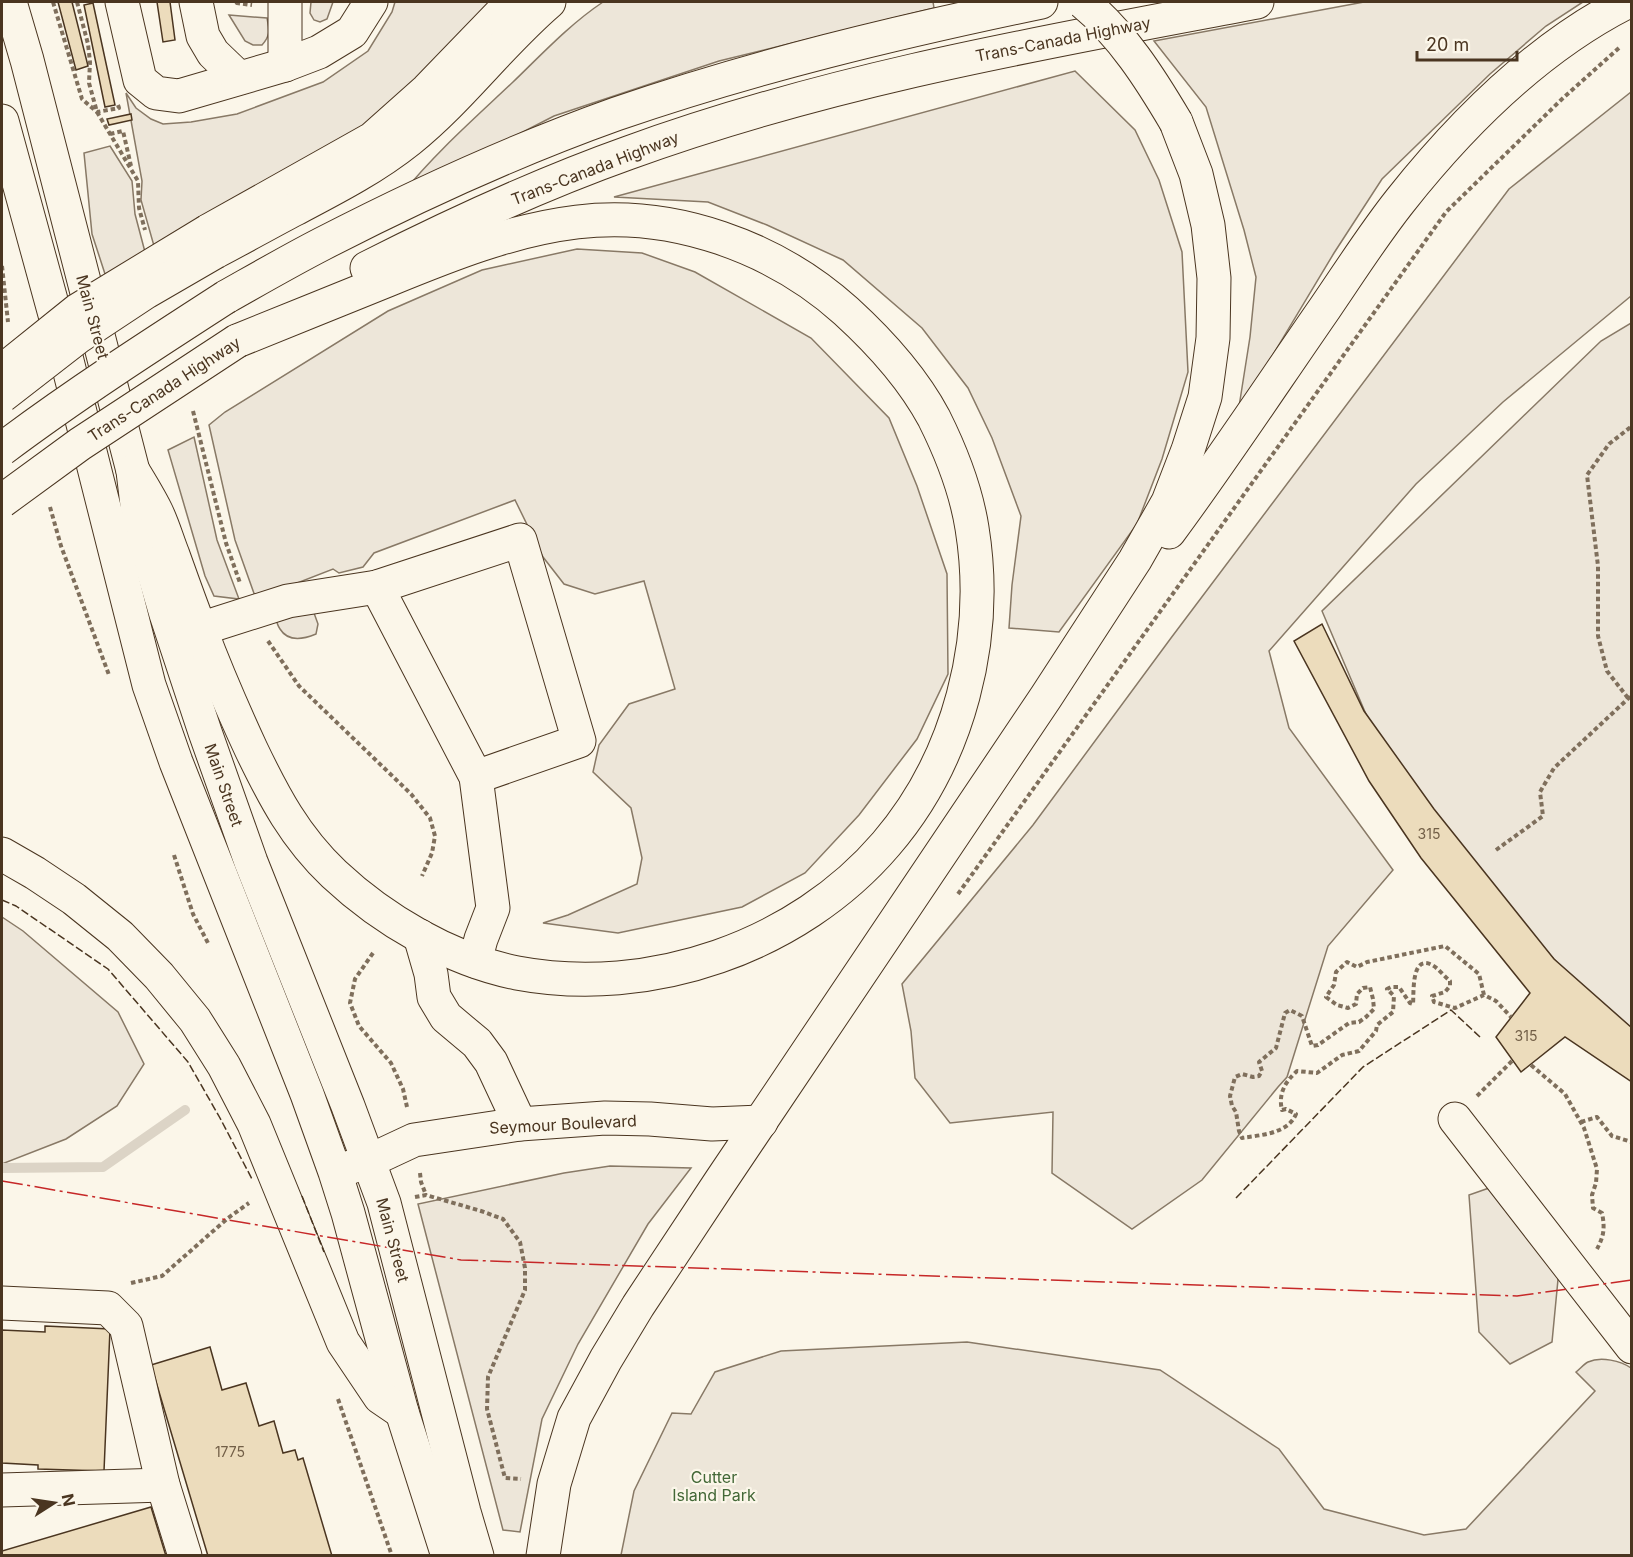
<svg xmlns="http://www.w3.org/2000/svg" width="1633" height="1557" font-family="Inter,sans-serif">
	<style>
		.green { fill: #ede6d9; stroke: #887966; stroke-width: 1.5 }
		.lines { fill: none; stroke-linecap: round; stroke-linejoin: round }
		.stream { stroke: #dcd4c6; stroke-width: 10 }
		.building { fill: #ecdcbc; stroke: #4a3520; stroke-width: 1.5 }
		.minor-casing { stroke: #4a3520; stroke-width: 35 }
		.major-casing { stroke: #4a3520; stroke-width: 35 }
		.highway-casing { stroke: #4a3520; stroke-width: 35 }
		.path { stroke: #7f6f5c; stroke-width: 4; stroke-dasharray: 4.5 3; stroke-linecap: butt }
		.minor { stroke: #fbf6e9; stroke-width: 33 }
		.major { stroke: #fbf6e9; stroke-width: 33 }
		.highway { stroke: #fbf6e9; stroke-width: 33 }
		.minor-bridge-casing { stroke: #4a3520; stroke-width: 35; stroke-linecap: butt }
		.highway-bridge-casing { stroke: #4a3520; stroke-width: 35; stroke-linecap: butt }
		.minor-bridge { stroke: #fbf6e9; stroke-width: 33 }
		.highway-bridge { stroke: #fbf6e9; stroke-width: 33 }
		.fence { stroke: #4a3520; stroke-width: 1.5; stroke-dasharray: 8 3; stroke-linecap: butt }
		.power { stroke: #c62828; stroke-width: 1.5; stroke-dasharray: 21 4.5 3 4.5; stroke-linecap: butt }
		.labels { text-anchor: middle; stroke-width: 4.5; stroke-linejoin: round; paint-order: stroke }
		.number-label { font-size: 14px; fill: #725f47 }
		.street-label { font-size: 16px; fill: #4a3520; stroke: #fbf6e9 }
		.park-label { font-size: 16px; fill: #436837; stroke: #fbf6e9 }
	</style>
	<rect width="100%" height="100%" fill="#fbf6e9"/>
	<g class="green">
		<path d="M311,2h22l-6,17 -7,3 -6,-2 -4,-7z"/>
		<path d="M395,2h99l-127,126 -213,118 -13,-46 1,-19 -16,-88 10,15 15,11 12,5 28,-2 46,-8 86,-32 45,-31 24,-39z"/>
		<path d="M603,2h330l1,6 -215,53 -165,55 -152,78c33,-41 73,-76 111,-112 29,-28 57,-58 90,-80z"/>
		<path d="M1364,2h219l-37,24 -56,48 -108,105 -48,74 -96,160 12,-76 6,-60 -12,-47 -38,-123 -52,-66z"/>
		<path d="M229,15l38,3c2,12 4,17 -5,27h-9l-8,-4z"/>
		<path d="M1075,71l60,59 24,50 23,72 6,120 -26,87 -25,65 -78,108 -50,-4 3,-43 9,-69 -29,-78 -24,-50 -46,-60 -79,-68 -76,-35 -59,-23 -94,-5z"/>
		<path d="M1631,92v204l-128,106 -87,82 -147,167 20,77 104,142 -65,76 -41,131 -9,10 -76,93 -70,49 -80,-56 1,-61 -103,11 -35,-45 -4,-47 -9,-47 131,-159 138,-187 338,-449z"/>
		<path d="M110,146l22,35 3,33 10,38 -39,25 -14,-43 -8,-81z"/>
		<path d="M577,249l65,4 53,19 116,66 78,80 28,68 30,88 1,100 -31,65 -58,76 -54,58 -63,34 -124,26 -75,-10 25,-8 69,-31 5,-26 -11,-50 -38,-36 6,-27 30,-41 46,-15 -31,-108 -49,13 -31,-10 -21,-27 -28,-57 -141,53 -11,14 -24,6 -6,-4 -77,30 -21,-59 -26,-115 16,-13 163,-101 94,-41z"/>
		<path d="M1631,323v704l-49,-36 -86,-98 -125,-167 -49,-115 279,-270z"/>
		<path d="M194,437l23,103 22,59 -25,-3 -9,-20 -37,-126z"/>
		<path d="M314,613l4,11 -2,10c-12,5 -28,8 -36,-5 -3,-4 -4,-10 -5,-14z"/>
		<path d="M2,917l21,14 95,81 26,52 -27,42 -51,33 -64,25z"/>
		<path d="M610,1166l81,2 -43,56 -70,120 -36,75 -22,113 -17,-2 -85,-326 146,-31z"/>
		<path d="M1492,1187l67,82 -7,73 -42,22 -31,-32 -10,-137z"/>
		<path d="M967,1342l193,28 119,79 45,60 100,26 42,-6 129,-138 -19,-19c4,-3 8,-8 12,-10 13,-6 33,-1 43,6v187h-1010l13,-64 38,-78 19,1 24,-42 66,-21z"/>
	</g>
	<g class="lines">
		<path class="stream" d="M2,1168l101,-1 82,-57"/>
	</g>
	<g class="building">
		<path d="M58,2h14l16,64 -12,4z"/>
		<path d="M157,2h13l5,38 -12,2z"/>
		<path d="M93,3l22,102 -10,2 -21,-102z"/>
		<path d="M131,114l1,6 -23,5 -2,-6z"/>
		<path d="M1322,624l42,87 70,98 120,150 78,69v54l-67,-45 -44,35 -25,-35 34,-44 -109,-135 -52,-77 -75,-140z"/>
		<path d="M45,1326l65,3 -6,142 -66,-2v-4l-36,-2v-133l43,2z"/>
		<path d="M210,1347l12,43 24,-7 13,43 15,-5 9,32 12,-3 3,10 5,-2 29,98h-124l-57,-191z"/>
		<path d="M151,1507l15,49h-164v-5z"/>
	</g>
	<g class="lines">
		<g class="minor-casing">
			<g id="minor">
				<path d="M122,2l18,78 16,13 23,3 106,-31 34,-13 33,-20 19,-30"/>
				<path d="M196,2l7,34 10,17 26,25"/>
				<path d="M285,65v-63"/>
				<path d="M208,231l164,-92 55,-49 85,-88"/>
				<path d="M377,587l99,190 17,131 -12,31 -6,22"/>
				<path d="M200,629l88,-28 89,-14 143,-47 59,201 -103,36"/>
				<path d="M420,936l11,38 3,23 12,20 31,26 14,19 29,62"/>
				<path d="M1455,1119l177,228"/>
				<path d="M2,1303l106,5 18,18 37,159 22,71"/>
				<path d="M2,1490l161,-5"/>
			</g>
		</g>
		<g class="major-casing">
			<g id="major">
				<path d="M10,2l17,58 106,411 6,51 27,92 39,118 46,130 97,244 36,97 80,309 13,44"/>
				<path d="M2,121l58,212 89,352 27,77 131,332 28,78 13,41 54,199 46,144"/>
				<path d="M348,1168l21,-7 45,-21 106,-16 85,-6 45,1 62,5 49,-2"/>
			</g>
		</g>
		<g class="highway-casing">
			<g id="highway">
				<path d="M215,252c27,-14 53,-29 80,-43 40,-21 79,-41 114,-69 51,-41 90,-95 140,-138"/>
				<path d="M367,268c85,-43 171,-83 261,-115 203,-74 417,-111 629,-151"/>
				<path d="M226,297c32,-18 63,-36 96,-53 95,-49 193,-94 294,-130 139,-48 281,-82 425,-112"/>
				<path d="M133,471c8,13 16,26 23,40 7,14 11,29 17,44 9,25 18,51 28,76 15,40 32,79 50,118 23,48 44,88 83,125 49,46 117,86 183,99 133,25 281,-26 369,-129 73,-85 104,-205 86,-316 -6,-38 -21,-76 -38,-110 -22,-41 -54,-76 -88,-107 -71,-64 -173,-101 -269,-89 -66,8 -128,33 -189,58 -50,20 -101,41 -151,61"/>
				<path d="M1169,532c54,-73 104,-149 156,-224 24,-35 48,-73 75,-107 61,-77 138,-154 227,-199"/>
				<path d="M2,854l33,19 39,26 46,37 39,40 36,44 29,46 30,58 89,218 37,55 22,15"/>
				<path d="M543,1556l11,-72 20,-66 32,-59 32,-53 82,-124 326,-485 89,-137 33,-58 20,-52 17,-53 8,-59 1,-60 -6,-53 -12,-51 -20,-52"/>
			</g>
		</g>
		<g class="path">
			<path d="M53,2l29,97 15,13 22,-4 -1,-3"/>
			<path d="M77,2l11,42 2,18 -1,21 8,29 41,69 1,27 6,22"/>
			<path d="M236,2l1,1 15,2"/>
			<path d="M110,134l13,-3 8,35"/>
			<path d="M2,266l6,56"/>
			<path d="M193,411l33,132 14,40"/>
			<path d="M50,507l11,39 48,129"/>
			<path d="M268,641l31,45 112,108 19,24 5,18 -3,17 -10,23"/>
			<path d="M1628,698l-21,-27 -9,-35v-70l-11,-91 22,-31 23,-18"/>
			<path d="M1496,850l47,-34 -3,-24 14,-24 78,-73"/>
			<path d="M174,855l19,59 16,31"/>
			<path d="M958,894l488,-682 115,-112 59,-53"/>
			<path d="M373,953l-18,26 -5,24 9,23 32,37 12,26 4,18"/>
			<path d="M1484,995l-5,-21 -34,-28 -78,16 -10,5 -10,-5 -11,10 -2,13 -8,12 11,8 11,3 8,-4 1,-10 6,-6 7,-1 3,12 1,10 -8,8 -7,5 -10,1 -31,22 -6,1 -10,-30 -12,-6 -5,3 -9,35 -17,14 3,9 -3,5 -6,1 -11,-3 -7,3 -5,19 2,10 4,6 3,19 3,7c18,-3 46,-4 54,-24l-10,-5 -4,1c-4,-16 3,-28 15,-39l20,2 25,-18 17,-4 17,-20 1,-6 16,-13 1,-16 -7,-7 4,-2h8l11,16 3,1c1,-11 -2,-50 19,-39 6,3 12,11 18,16v5l-5,6 -13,4 2,6 21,6 29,-13 12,6 15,16"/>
			<path d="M1531,1065l34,29 19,34 13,41 -1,14 -4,12 1,13 9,5c3,15 2,23 -5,36"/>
			<path d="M1477,1096l36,-36"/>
			<path d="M1581,1122l16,-5 15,19 20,6"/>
			<path d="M420,1173l1,9 5,13"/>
			<path d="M415,1197l11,-2 55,16 22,8 17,23 5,26v22l-37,87 -1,32 18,69 16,1"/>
			<path d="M131,1283l31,-7 66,-58 21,-15"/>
			<path d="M338,1399l54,157"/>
		</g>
		<use href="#minor" class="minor"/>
		<use href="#major" class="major"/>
		<use href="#highway" class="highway"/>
		<g class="minor-bridge-casing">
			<path id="minor-bridge" d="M2,371l76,-61 130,-79"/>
		</g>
		<g class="highway-bridge-casing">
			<g id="highway-bridge">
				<path d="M1083,2c39,32 67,76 93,120"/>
				<path d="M2,396l76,-59 68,-45 69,-40"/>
				<path d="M2,449c72,-54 148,-103 224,-152"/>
				<path d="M2,501l78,-57 157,-103"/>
			</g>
		</g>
		<use href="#minor-bridge" class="minor-bridge"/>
		<use href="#highway-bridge" class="highway-bridge"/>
		<g class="fence">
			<path d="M2,900l14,6 92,63 80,93 32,56 32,61"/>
			<path d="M302,1196l22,56"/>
			<path d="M1236,1198l127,-131 88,-57 29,27"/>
		</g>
		<path class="power" d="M2,1181l459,79 1056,36 115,-16"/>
	</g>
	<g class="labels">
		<g class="number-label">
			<text x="1429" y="839">315</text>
			<text x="1526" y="1041">315</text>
			<text x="230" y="1457">1775</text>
		</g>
		<g class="street-label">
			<text transform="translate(1063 39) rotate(-11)" y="6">Trans-Canada Highway</text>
			<text transform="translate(595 168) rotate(-21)" y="6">Trans-Canada Highway</text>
			<text transform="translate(93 317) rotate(75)" y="6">Main Street</text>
			<text transform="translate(164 389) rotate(-33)" y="6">Trans-Canada Highway</text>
			<text transform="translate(224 785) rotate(71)" y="6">Main Street</text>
			<text transform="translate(563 1124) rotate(-3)" y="6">Seymour Boulevard</text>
			<text transform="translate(393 1240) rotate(75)" y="6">Main Street</text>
		</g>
		<g class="park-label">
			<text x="714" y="1483">Cutter<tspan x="714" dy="18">Island Park</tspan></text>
		</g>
	</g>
	<rect width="1633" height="1557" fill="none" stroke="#4a3520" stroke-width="6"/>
	<g transform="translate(54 1503) rotate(78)" stroke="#fbf6e9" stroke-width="4.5" paint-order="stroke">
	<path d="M0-4.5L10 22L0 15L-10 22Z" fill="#4a3520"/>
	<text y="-9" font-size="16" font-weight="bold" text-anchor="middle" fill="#4a3520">N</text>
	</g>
	<path d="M1417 51v9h100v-9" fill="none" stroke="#4a3520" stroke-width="3"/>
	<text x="1426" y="51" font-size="18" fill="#4a3520" stroke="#fbf6e9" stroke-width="4.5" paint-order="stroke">20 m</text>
</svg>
